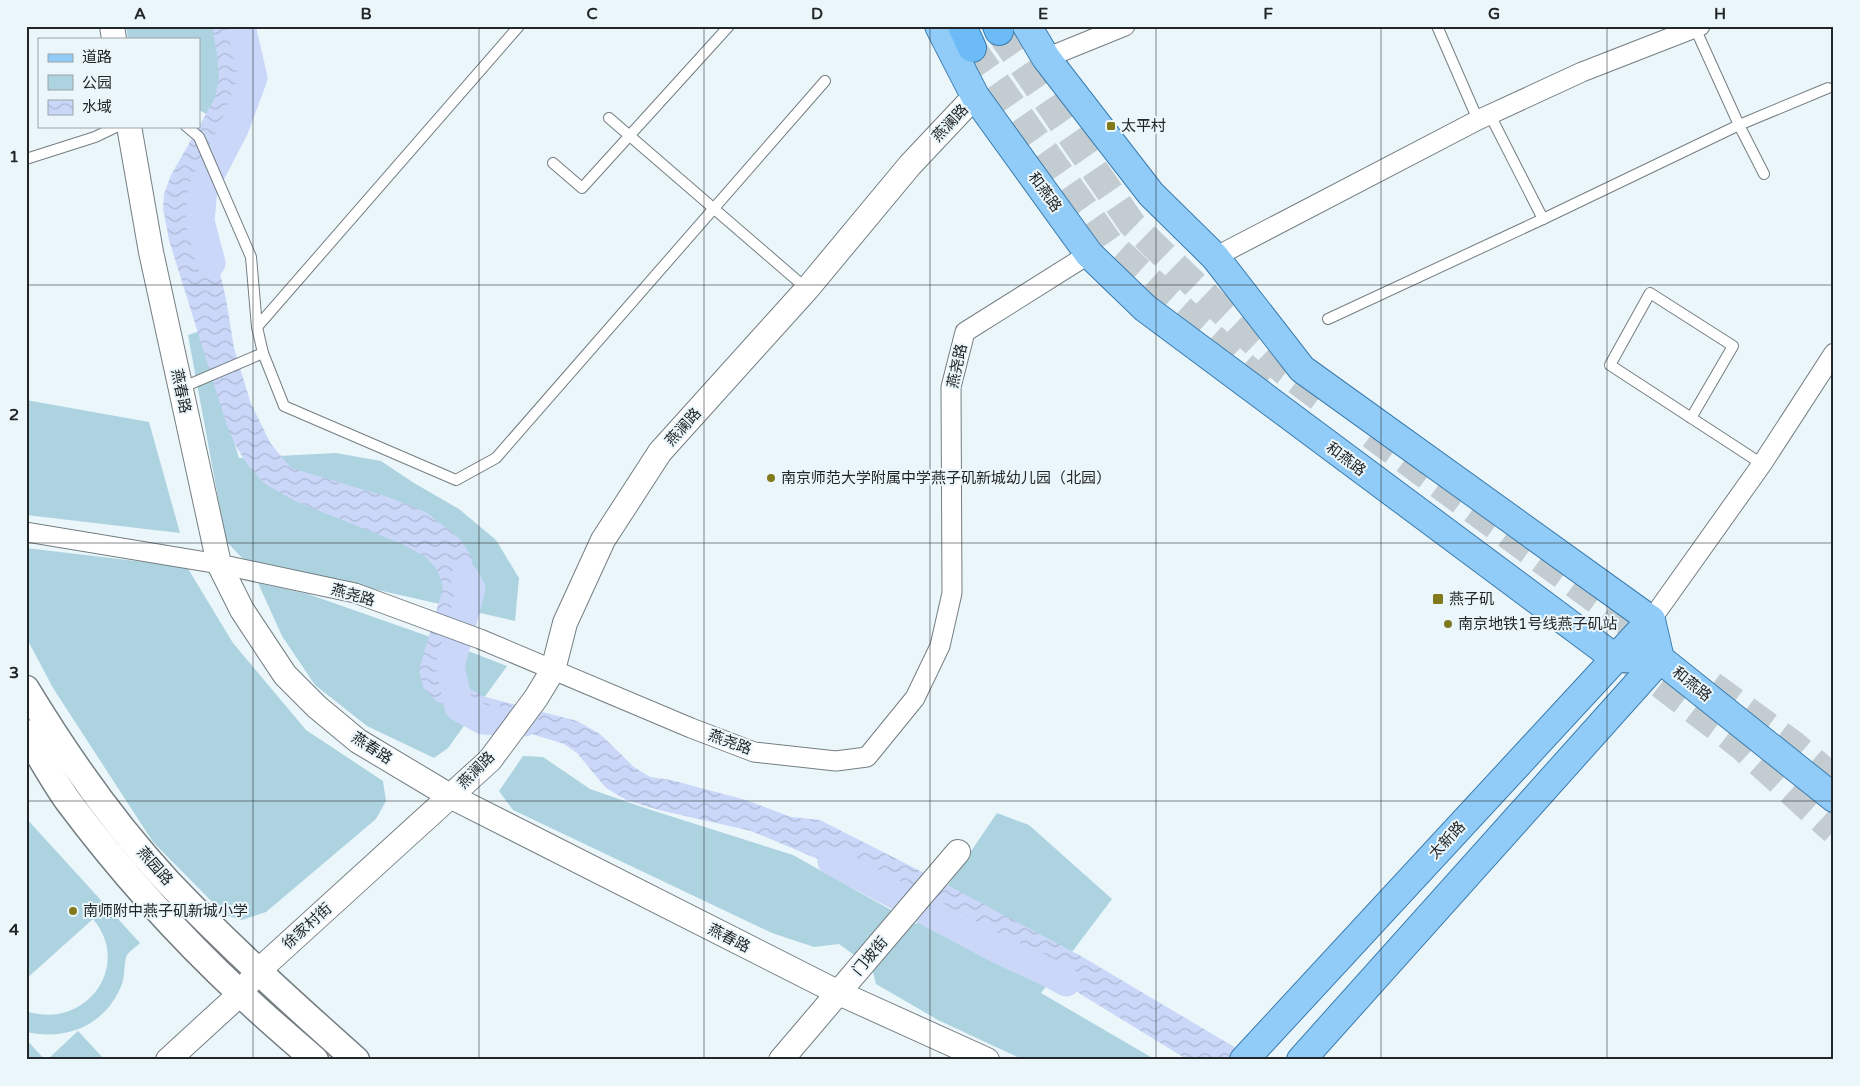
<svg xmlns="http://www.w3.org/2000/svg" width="1860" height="1086" font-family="'Varela Round','Noto Sans SC',sans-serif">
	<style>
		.park { fill: #add3e1 }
		.water { fill: url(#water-waves) }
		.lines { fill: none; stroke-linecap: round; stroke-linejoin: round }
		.river { stroke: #cad7f9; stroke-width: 29 }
		.trunk-tunnel { stroke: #c3ccd1; stroke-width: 28; stroke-dasharray: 28 14; stroke-linecap: butt }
		.service-casing { stroke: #747e82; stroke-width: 12 }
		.minor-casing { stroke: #747e82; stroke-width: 21 }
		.tertiary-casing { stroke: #747e82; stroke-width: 26 }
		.secondary-casing { stroke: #747e82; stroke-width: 29 }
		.primary-casing { stroke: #3b7cad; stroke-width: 30 }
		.trunk-casing { stroke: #3b7cad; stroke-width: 30 }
		.service { stroke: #fff; stroke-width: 10 }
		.minor { stroke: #fff; stroke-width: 19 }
		.tertiary { stroke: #fff; stroke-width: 24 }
		.secondary { stroke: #fff; stroke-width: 26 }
		.primary { stroke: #91ccf9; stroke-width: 28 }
		.trunk { stroke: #6cbbf7; stroke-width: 28 }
		.grid { fill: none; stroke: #222628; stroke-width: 1; stroke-opacity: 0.55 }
		.poi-dot { fill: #82791d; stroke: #ebf6fb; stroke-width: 2 }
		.labels { text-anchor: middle; stroke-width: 4; stroke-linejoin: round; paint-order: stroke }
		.street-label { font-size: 15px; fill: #222628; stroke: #ebf6fb }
		.poi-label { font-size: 15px; fill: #222628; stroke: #ebf6fb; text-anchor: start }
		.neatline { fill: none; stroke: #222628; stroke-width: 2 }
		.grid-label { font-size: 16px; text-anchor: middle; font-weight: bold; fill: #222628 }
	</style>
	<defs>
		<pattern id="water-waves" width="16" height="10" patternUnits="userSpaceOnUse" patternTransform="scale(1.25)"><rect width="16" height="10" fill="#cad7f9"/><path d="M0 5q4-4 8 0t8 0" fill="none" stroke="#adb8d5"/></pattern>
	</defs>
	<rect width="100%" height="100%" fill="#ebf6fb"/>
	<g class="park">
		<path d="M126,26h94l2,63 -14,26 -9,-5v-71h-71z"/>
		<path d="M200,331l39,127 97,-5 45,8 33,22 45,26 37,31 23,38 -4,43 -271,-61 -18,-19 -38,-206z"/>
		<path d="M26,400l123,22 31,111 -154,-18z"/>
		<path d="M26,548l161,19 46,76 73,87 77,51 3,20 -10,18 -110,93 -24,8 -17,-5 -72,-73 -100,-154 -27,-51z"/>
		<path d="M258,583l50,11 134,47 65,25 -59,82 -14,10 -67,-32 -52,-41 -33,-49z"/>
		<path d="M523,756l20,1 47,32 58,20 145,46 123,69 32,-39 49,-72 32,12 83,74 -71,94 115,67h-132l-86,-40 -62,-36 -4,-16 -33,-24 -25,3 -42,-14 -259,-123 -14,-19z"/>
		<path d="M26,818l114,125c-4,4 -12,9 -14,14 -2,9 -1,18 -4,27 -16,41 -54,57 -96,48v-21c59,20 107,-45 67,-92l-67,60z"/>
		<path d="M78,1031l26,28 -57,1z"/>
		<path d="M26,1039l19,21h-19z"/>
	</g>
	<path class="water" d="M212,26h29c3,22 10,47 4,68l-44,84 -5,18 4,27 18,41 8,35 8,49 17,56 20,40 20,24 94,28 41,16 34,27 11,17 4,20 -2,16 -22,59 6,21 11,16 14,8 95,25 23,13 34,33 16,10 21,3 75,20 45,17 29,3 114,58 147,78 175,104h-68l-168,-103 -145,-74 -124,-52 -92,-21 -33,-10 -20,-12 -29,-35 -13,-9 -102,-32 -26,-11 -13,-14 -4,-17 24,-82 -5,-17 -12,-14 -26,-14 -103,-41 -32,-18 -17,-19 -11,-17 -10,-22 -58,-186 -6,-32 1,-14 7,-19 43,-75 5,-21 -2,-25z"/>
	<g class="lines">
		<g class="river">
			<path d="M211,263l-11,-42 3,-33 31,-59 19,-51 -12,-52"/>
			<path d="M465,578l6,11 -21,77 9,41 24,13 41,2"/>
			<path d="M832,861l166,88 54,25 14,8"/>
		</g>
		<g class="trunk-tunnel">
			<path d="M999,31l133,193 153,148 35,26"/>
			<path d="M972,48l137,195 157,143"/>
			<path d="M1371,435l288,211"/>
			<path d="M1627,659l114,87 93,85"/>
			<path d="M1712,685l81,59 41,35"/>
		</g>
		<g class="service-casing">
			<g id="service">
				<path d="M1437,26l41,94"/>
				<path d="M1490,115l53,104 196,-94 -44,-97"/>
				<path d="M609,118l198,171"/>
				<path d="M186,126l13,11 52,120 6,70 6,26 21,53 172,74 40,-22 329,-377"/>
				<path d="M26,159l69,-22 23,-11"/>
				<path d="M553,163l29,25 147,-162"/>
				<path d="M1764,174l-25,-49 89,-37"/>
				<path d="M1328,319l215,-100"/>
				<path d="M257,327l262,-301"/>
				<path d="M181,388l82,-35"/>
				<path d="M1691,418l42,-72 -83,-53 -40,72 152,99"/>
			</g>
		</g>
		<g class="minor-casing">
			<g id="minor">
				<path d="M1046,58l79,-32"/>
				<path d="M1215,257l263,-137 104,-48 118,-46"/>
				<path d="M26,532l193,32 136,29 125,46 211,89 63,24 82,9 31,-4 48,-59 25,-52 12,-53 -1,-206 14,-55 124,-78"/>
				<path d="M1651,620l111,-156 72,-111"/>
			</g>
		</g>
		<g class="tertiary-casing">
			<g id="tertiary">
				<path d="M112,26l2,13"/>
				<path d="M129,126l22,126 68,312 23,46 43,65 32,32 41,34 92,55 389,197 148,67"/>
				<path d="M168,1060l72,-66 17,-22 233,-212 46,-62 17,-28 12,-47 38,-83 57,-88 147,-163 103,-124 65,-69"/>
				<path d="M781,1060l177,-208"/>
			</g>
		</g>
		<g class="secondary-casing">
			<g id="secondary">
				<path d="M26,689c40,66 89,136 142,193 60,63 123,120 188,178"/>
				<path d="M26,733c14,23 27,47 42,68 50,67 112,136 173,193 24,23 49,44 74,66"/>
			</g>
		</g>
		<g class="primary-casing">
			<g id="primary">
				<path d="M939,26l36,70 114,158 56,54 470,350 45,1 174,139"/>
				<path d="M1027,26l19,32 105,136 64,63 87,112 349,251 9,39"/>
				<path d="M1244,1060l407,-440"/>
				<path d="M1301,1060l359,-401"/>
			</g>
		</g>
		<g class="trunk-casing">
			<g id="trunk">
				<path d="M962,26l10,22"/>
				<path d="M997,26l2,5"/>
			</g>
		</g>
		<use href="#service" class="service"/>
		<use href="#minor" class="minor"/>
		<use href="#tertiary" class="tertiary"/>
		<use href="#secondary" class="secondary"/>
		<use href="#primary" class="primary"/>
		<use href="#trunk" class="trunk"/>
	</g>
	<path class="grid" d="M253,26v1034M479,26v1034M704,26v1034M930,26v1034M1156,26v1034M1381,26v1034M1607,26v1034M26,285h1808M26,543h1808M26,801h1808"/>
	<g class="poi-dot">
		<rect x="1106" y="121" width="10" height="10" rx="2.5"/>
		<circle cx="771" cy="478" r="5"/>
		<rect x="1432" y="593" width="12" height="12" rx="2.5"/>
		<circle cx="1448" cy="624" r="5"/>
		<circle cx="73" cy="911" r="5"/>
	</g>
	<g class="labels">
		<g class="street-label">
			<text transform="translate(950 123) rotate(-47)" y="5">燕澜路</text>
			<text transform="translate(1045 192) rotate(54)" y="5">和燕路</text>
			<text transform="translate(957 366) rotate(-78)" y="5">燕尧路</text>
			<text transform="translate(181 391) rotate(78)" y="5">燕春路</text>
			<text transform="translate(683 427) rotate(-48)" y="5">燕澜路</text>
			<text transform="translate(1346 459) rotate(37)" y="5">和燕路</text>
			<text transform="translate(353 595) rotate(16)" y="5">燕尧路</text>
			<text transform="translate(1692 684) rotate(39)" y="5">和燕路</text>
			<text transform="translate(730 742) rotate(20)" y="5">燕尧路</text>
			<text transform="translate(372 748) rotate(33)" y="5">燕春路</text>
			<text transform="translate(476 770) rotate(-45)" y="5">燕澜路</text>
			<text transform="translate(1447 840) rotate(-47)" y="5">太新路</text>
			<text transform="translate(155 866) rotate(49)" y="5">燕园路</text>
			<text transform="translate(307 926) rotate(-42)" y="5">徐家村街</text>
			<text transform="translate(729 938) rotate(27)" y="5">燕春路</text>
			<text transform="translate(870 956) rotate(-50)" y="5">门坡街</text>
		</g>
		<g class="poi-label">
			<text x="1121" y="131">太平村</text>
			<text x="781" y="483">南京师范大学附属中学燕子矶新城幼儿园（北园）</text>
			<text x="1449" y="604">燕子矶</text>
			<text x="1458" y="629">南京地铁1号线燕子矶站</text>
			<text x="83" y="916">南师附中燕子矶新城小学</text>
		</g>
	</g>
	<rect width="1860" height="1086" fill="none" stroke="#ebf6fb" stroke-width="55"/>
	<rect x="38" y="38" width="162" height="90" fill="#ebf6fb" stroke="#9ba3a7"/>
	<rect x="48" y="54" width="25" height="8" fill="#91ccf9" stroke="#9ba3a7"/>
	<text x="82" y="62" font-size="15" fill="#222628">道路</text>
	<rect x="48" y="75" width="25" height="15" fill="#add3e1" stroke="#9ba3a7"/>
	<text x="82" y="88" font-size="15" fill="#222628">公园</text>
	<rect x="48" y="100" width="25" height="15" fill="url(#water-waves)" stroke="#9ba3a7"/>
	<text x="82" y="112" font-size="15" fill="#222628">水域</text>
	<rect x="28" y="28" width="1804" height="1030" class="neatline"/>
	<g class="grid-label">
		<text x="140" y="19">A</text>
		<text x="366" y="19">B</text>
		<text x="592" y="19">C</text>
		<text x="817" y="19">D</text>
		<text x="1043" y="19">E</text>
		<text x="1268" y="19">F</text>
		<text x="1494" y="19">G</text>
		<text x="1720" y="19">H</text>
		<text x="14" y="162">1</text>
		<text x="14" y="420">2</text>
		<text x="14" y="678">3</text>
		<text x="14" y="935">4</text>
	</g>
</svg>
